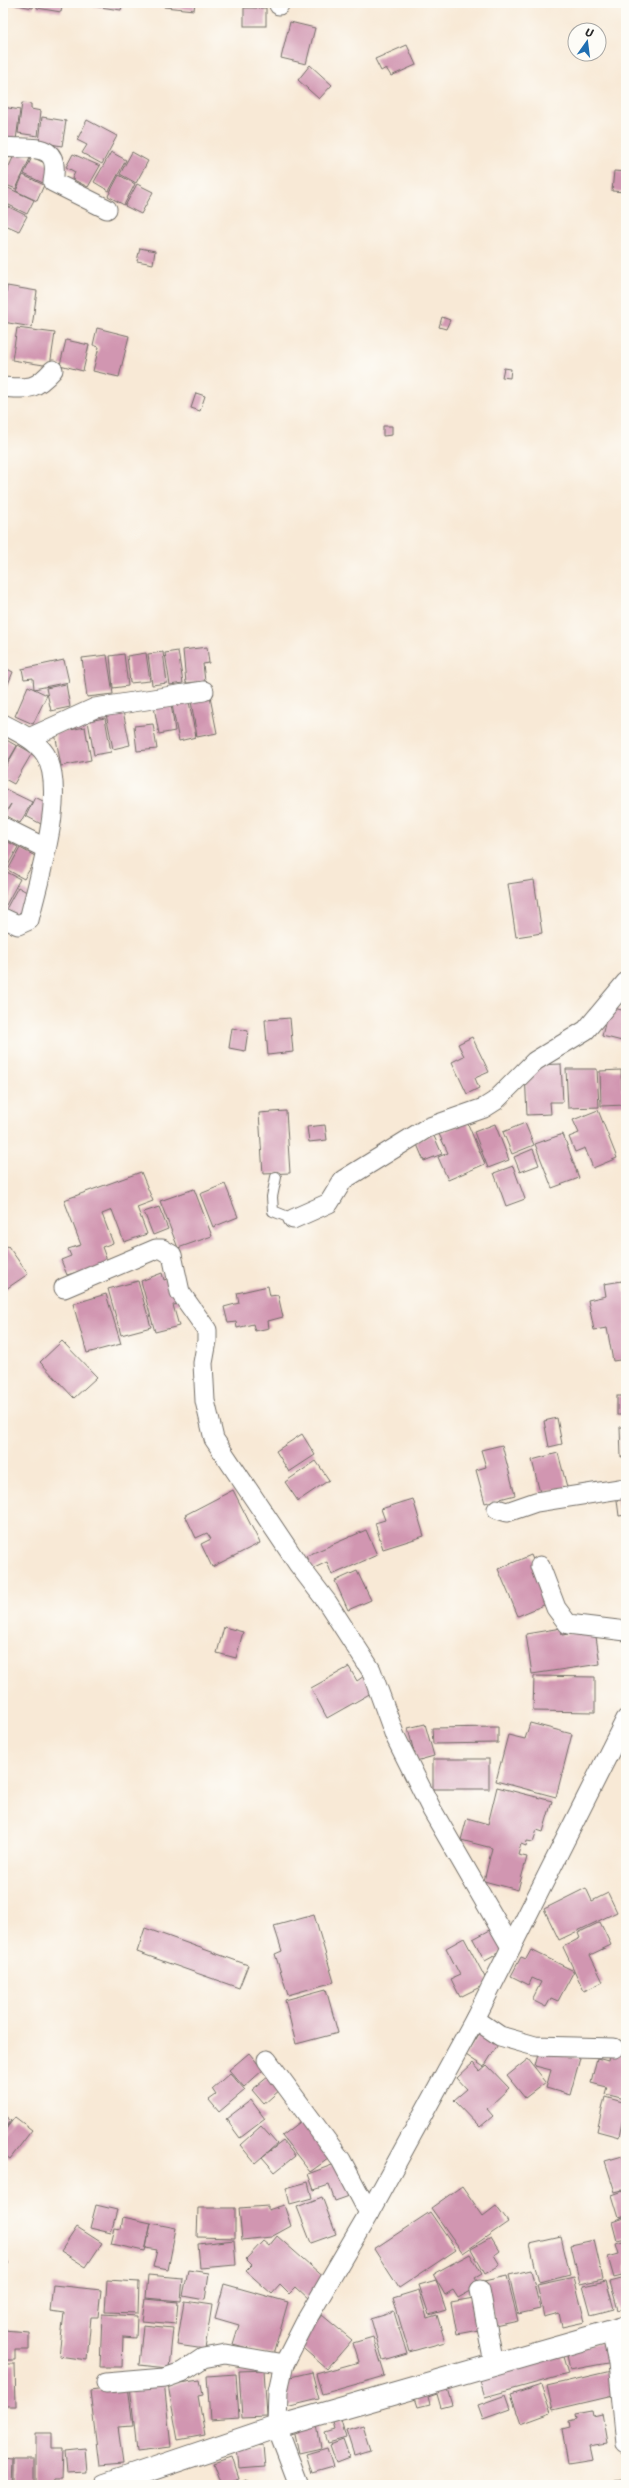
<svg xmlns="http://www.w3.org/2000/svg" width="629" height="2488" font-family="Sriracha,sans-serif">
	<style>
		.building { fill: #d196b1 }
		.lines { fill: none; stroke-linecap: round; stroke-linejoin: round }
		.lane-casing { stroke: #736e67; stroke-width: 12 }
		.street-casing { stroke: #736e67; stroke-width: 21 }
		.secondary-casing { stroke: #736e67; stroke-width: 24 }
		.lane { stroke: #fff; stroke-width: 10 }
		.street { stroke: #fff; stroke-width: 19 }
		.secondary { stroke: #fff; stroke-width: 22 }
	</style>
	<rect width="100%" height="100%" fill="#fdfcf7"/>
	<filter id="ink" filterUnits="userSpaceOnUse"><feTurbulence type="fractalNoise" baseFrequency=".025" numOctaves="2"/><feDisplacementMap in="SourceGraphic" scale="8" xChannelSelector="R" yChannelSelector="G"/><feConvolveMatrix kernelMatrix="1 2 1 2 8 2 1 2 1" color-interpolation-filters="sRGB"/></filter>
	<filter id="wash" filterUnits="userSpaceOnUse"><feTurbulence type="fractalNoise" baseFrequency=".012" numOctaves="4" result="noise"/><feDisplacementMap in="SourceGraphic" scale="16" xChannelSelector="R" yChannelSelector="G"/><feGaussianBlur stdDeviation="0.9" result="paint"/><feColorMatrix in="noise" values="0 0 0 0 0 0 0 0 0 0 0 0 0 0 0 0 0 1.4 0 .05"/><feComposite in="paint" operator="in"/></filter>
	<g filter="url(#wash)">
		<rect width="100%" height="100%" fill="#f8e9d6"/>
		<g id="blocks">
			<g class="building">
				<path d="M6,3h28l-1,5z"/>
				<path d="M37,3h26l-2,9 -24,-4z"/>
				<path d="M77,3h14l-1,3z"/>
				<path d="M93,3h30l-2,7 -28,-4z"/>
				<path d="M149,3h11l-1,2z"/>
				<path d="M165,3h30l-1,7 -30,-3z"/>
				<rect x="243" y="3" width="24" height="3"/>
				<rect x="244" y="8" width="22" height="18"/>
				<path d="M290,22l25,6 -9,36 -25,-6z"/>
				<path d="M407,45l9,20 -25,11 -5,-8 -5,3 -6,-12z"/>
				<path d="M310,65l22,20 -13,14 -21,-19z"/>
				<path d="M22,103l9,1v5l10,2 -3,25 -20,-3z"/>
				<path d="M3,107l17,3 -4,30 -13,-2z"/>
				<path d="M42,117l24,4 -4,25 -23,-4z"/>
				<path d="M87,120l30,16 -15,28 -20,-11 5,-8 -10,-5z"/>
				<path d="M16,151l14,7 -14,31 -12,-5 4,-8 -3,-1z"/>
				<path d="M111,152l15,8 -17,31 -15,-9z"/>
				<path d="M132,152l16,9 -12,22 -16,-9z"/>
				<path d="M73,154l27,12 -12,21 -16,-8 3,-7 -9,-5z"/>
				<path d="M32,157l21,10 -8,17 -21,-10z"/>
				<path d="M614,171l12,1v20l-14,-1z"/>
				<path d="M23,175l21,10 -7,16 -21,-10z"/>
				<path d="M119,175l16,9 -11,21 -16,-9z"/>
				<path d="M137,184l16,8 -12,22 -16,-8z"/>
				<path d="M6,187l28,13 -7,14 -24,-12v-8z"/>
				<path d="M3,204l24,12 -8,15 -16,-7z"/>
				<path d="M140,248l15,3 -2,13 -16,-3z"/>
				<path d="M7,286l30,5 -5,36 -29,-5z"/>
				<path d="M442,317l8,3 -4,9 -7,-2z"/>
				<path d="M17,328l38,5 -5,33 -38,-6z"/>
				<path d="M97,328l32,8 -10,41 -26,-6 6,-24 -6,-2z"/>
				<path d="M66,340l23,5 -6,26 -23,-6z"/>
				<path d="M504,368l7,1 -1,9 -8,-1z"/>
				<path d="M196,393l9,3 -5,15 -9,-3z"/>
				<path d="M383,426h9v9l-9,1z"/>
				<path d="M207,647l2,16 -6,1 2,17 -19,2 -3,-33z"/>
				<path d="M178,651l5,32 -13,2 -5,-32z"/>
				<path d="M163,652l4,31 -15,2 -4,-31z"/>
				<path d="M146,653l4,28 -20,2 -3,-27z"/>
				<path d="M124,654l4,32 -15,2 -3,-32z"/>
				<path d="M107,655l6,39 -26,3 -5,-39z"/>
				<path d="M64,660l5,22 -35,7 -1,-11 -9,1 -2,-10z"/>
				<path d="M3,667l10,5 -10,24z"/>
				<path d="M66,684l4,23 -19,4 -5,-23z"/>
				<path d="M28,686l19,9 -14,29 -18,-8z"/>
				<path d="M210,697l7,36 -20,4 -6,-36z"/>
				<path d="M189,702l7,35 -17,4 -7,-36z"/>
				<path d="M171,704l4,27 -16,3 -5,-27z"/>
				<path d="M123,711l7,34 -17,4 -7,-35z"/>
				<path d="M105,718l6,34 -17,3 -6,-34z"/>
				<path d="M153,724l4,25 -20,2 -3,-25z"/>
				<path d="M85,727l6,33 -30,6 -6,-33z"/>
				<path d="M3,738l14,8 -14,24z"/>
				<path d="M18,745l14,8 -18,31 -11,-6v-6z"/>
				<path d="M3,788l29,14 -12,21 -15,-8 6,-11 -6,9 -2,-1z"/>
				<path d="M35,797l16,8 -10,19 -15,-8z"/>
				<path d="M4,840l14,7 -12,22 -3,-2z"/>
				<path d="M20,848l17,9 -13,22 -16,-9z"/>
				<path d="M5,871l15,8 -14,26 -3,-1v-29z"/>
				<path d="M534,880l8,53 -26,4 -8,-53z"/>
				<path d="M18,887l14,8 -12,22 -14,-8z"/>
				<path d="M609,1007l17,4v31l-24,-6z"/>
				<path d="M290,1018l3,34 -25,3 -3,-35z"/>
				<path d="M232,1028l16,3 -3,20 -16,-3z"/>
				<path d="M472,1037l17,35 -14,6 4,10 -12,6 -15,-32 12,-6 -6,-12z"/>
				<path d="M561,1064l2,38h-13l1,12 -24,1 -2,-42 8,-8z"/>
				<path d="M566,1069h31l2,38 -31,1z"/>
				<path d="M621,1070l1,21h4v14l-25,1 -1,-35z"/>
				<path d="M598,1110l19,48 -24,10 -8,-20 -10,4 -6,-15 10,-4 -6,-13z"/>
				<path d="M286,1111l4,62 -27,1 -4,-61z"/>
				<path d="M467,1122l18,42 -37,16 -10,-23 10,-4 -9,-19z"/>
				<path d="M525,1123l9,22 -22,9 -9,-22z"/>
				<path d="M495,1124l14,36 -21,8 -14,-36z"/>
				<path d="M325,1125l2,15 -18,2 -2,-15z"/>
				<path d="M433,1134l9,20 -18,7 -8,-19z"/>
				<path d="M563,1134l16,44 -27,10 -17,-44z"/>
				<path d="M533,1149l6,16 -19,7 -6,-15z"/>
				<path d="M513,1166l12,33 -19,7 -12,-33z"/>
				<path d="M141,1172l12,29 -16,6 10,27 -23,8 -12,-32 -10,4 11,29 -11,4 7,19 -30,11 -2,-5 -10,3 -6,-15 10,-4 -3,-7 13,-4 -17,-45z"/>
				<path d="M225,1184l13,33 -25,10 -13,-33z"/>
				<path d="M194,1189l18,47 -34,12 -18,-47z"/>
				<path d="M159,1207l9,22 -15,6 -9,-23z"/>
				<path d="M8,1246l20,28 -22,15 -3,-3v-37z"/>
				<path d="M162,1273l2,7 8,-3 8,27 -7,1 6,21 -24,6 -14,-51z"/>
				<path d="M138,1281l13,46 -30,8 -13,-46z"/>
				<path d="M622,1281l4,18v60l-13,2 -6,-33 -13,2 -6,-30 18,-4 -2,-12z"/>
				<path d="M268,1286l2,10 8,-1 5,22 -15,4 1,7 -14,3 -2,-7 -16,4 -1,-6 -8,1 -4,-16 15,-4 -2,-10z"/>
				<path d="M106,1294l15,50 -34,9 -14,-49z"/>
				<path d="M62,1341l35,36 -23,21 -34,-36z"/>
				<rect x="617" y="1396" width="9" height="19"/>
				<path d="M557,1418l5,26 -13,3 -5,-26z"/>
				<path d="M620,1427h6v29l-5,1z"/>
				<path d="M302,1434l13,21 -26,17 -13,-21z"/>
				<path d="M502,1445l13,50 -30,8 -9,-33 10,-3 -5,-17z"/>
				<path d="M558,1453l9,34 -27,6 -8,-33z"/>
				<path d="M316,1461l13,19 -31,21 -13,-19z"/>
				<path d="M233,1490l27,53 -48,24 -11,-23 10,-5 -4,-6 -11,5 -11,-23z"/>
				<path d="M626,1491v24l-7,1 -3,-24z"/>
				<path d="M413,1499l11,37 -41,13 -8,-26 10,-3 -4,-11z"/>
				<path d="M366,1530l11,25 -45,20 -5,-13 -15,7 -6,-13z"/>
				<path d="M531,1555l20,47 -33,14 -20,-47z"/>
				<path d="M357,1571l14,29 -23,10 -13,-29z"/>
				<path d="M224,1627l19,5 -7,26 -19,-5z"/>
				<path d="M561,1628l1,7 33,-5 5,34 -68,10 -6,-40z"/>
				<path d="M349,1667l8,14 7,-5 9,16 -46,26 -16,-30z"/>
				<path d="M534,1676l61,1v35l-62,-1z"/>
				<path d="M530,1723l42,11 -16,63 -60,-16 12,-46 17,4z"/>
				<path d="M425,1724l9,32 -18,5 -8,-33z"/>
				<path d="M498,1727v16l-65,1 -1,-16z"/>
				<rect x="433" y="1759" width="56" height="30"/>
				<path d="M497,1787l55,14 -9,31 -6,-2 -4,12 -6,-1 -1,5 -5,-2 -3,11 9,2 -9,33 -34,-9 8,-33 -31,-8 6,-22 21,6z"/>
				<path d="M586,1888l6,13 16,-8 9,19 -58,28 -15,-31z"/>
				<path d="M314,1915l20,67 -46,13 -13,-41 7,-3 -8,-25z"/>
				<path d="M600,1922l11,23 -21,10 13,27 -19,9 -21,-44 17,-9 -2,-5z"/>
				<path d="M145,1928l103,37 -9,23 -102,-36z"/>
				<path d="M494,1928l11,22 -20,11 -12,-22z"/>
				<path d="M464,1938l24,45 -28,14 -9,-18 9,-4 -14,-27z"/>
				<path d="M531,1950l43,21 -16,30 -7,-3 -5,9 -14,-7 9,-18 -9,-4 -3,7 -18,-9 10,-19 5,2z"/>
				<path d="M326,1989l12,44 -42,11 -11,-44z"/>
				<path d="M481,2031l18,12 -15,24 -18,-12z"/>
				<path d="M540,2047l40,11 -10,37 -24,-7 5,-18 -16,-4z"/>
				<path d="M610,2052l16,4 -1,43 -20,-5 2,-7 -16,-4 6,-25 11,3z"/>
				<path d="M249,2053l14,17 -19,17 -15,-17z"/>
				<path d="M528,2059l18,23 -21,16 -18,-22z"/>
				<path d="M473,2063l7,8 7,-6 22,23 -22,21 6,7 -13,11 -26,-27 13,-11 -10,-11z"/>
				<path d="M230,2073l15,17 -26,22 -10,-12 7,-5 -4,-6z"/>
				<path d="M269,2076l12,13 -17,15 -12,-14z"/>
				<path d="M605,2097l21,6 -7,34 -22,-6z"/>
				<path d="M251,2100l14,19 -25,19 -14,-19z"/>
				<path d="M3,2114l8,7 -8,10z"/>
				<path d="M15,2117l17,13 -22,29 -7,-5v-21z"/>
				<path d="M304,2119l28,37 -22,16 -28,-36z"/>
				<path d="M261,2126l16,18 -22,19 -15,-18z"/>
				<path d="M283,2141l12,15 -20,16 -13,-15z"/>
				<path d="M626,2155v34l-11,3 -10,-31z"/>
				<path d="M340,2162l12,33 -17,6 -6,-16 -15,5 -6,-16z"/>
				<path d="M308,2182l4,16 -22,6 -4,-16z"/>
				<path d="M462,2186l21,30 13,-10 12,16 -45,31 -32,-45z"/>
				<path d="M626,2190v26l-7,2 -7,-23z"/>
				<path d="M322,2197l14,37 -25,9 -14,-36z"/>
				<path d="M96,2205l21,5 -6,23 -21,-5z"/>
				<path d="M284,2205l7,21 -20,11 -29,3 -3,-32 29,-2v4z"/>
				<path d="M198,2208h37v30l-38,-1z"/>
				<path d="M430,2212l26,38 -57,38 -25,-39z"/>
				<path d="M123,2217l28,6 -6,28 -34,-7 4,-16 6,1z"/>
				<path d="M626,2217v22l-9,2 -5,-19z"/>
				<path d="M151,2223l25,5 -8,42 -15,-3 4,-17 -11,-2z"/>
				<path d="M77,2227l25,16 -16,24 -25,-16z"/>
				<path d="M277,2236l50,44 -17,20 -14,-13 -7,7 -9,-9 -8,9 -26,-23 6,-6 -6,-6 17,-18 6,5z"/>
				<path d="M561,2237l9,38 -31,8 -9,-39z"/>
				<path d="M491,2238l8,13 -5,4 6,10 -15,9 -14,-25z"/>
				<path d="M234,2240l2,25 -36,3 -2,-24z"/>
				<path d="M594,2240l9,39 -23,5 -9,-39z"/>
				<path d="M626,2241v34l-12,3 -6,-21 11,-3 -3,-10z"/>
				<path d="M470,2254l12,20 -7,4 5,8 -22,12 -5,-8 -8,5 -12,-21z"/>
				<path d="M3,2258l6,5 -6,6z"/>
				<path d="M188,2270l21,3 -4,27 -22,-4z"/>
				<path d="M531,2270l9,39 -22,5 -9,-39z"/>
				<path d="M148,2275l35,3 -2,23 -35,-3z"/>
				<path d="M507,2276l11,45 -23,5 -11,-45z"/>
				<path d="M574,2277l11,45 -23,5 -3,-14 -15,4 -7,-32z"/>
				<path d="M625,2278l1,29 -8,3 -8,-28z"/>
				<path d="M107,2280l32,2 -1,31 -33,-1z"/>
				<path d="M436,2280l10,30 -17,5 -10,-30z"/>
				<path d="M606,2281l8,28 -23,6 -8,-29z"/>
				<path d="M224,2284l64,18 -15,53 -40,-11 6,-19 -24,-7z"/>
				<path d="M53,2285l48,5 -3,27h-7l-4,43 -28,-4 5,-43 -14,-2z"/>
				<path d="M419,2290l8,28 10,-3 8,27 -36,10 -16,-54z"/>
				<path d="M479,2297l5,32 -27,5 -6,-32z"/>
				<path d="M145,2299l33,3 -2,22 -34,-3z"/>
				<path d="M184,2301l28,4 -7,44 -28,-4z"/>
				<path d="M394,2312l13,42 -24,7 -12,-42z"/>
				<path d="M102,2314l35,2 -1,22 -13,-1 -1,30h-22z"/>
				<path d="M322,2315l30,25 -25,29 -29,-25z"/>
				<path d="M143,2325l30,3 -4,40 -30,-3z"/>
				<path d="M3,2330l26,2v18h-14v10h-12z"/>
				<path d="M626,2336v23l-8,-22z"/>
				<path d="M373,2337l12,39 -63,18 -6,-20 43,-12 -6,-19z"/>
				<path d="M608,2341l5,21 -43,8 -4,-20z"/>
				<path d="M561,2350l7,24 -83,23 -7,-23z"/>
				<path d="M3,2364h12l1,42h-13z"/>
				<path d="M264,2370l3,47 -25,1 -3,-47z"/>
				<path d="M611,2371l6,24 -64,15 -6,-24z"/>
				<path d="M312,2372l7,27 -33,8 -4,-17 7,-2 -3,-10z"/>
				<path d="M236,2374l3,44 -29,2 -3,-44z"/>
				<path d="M200,2380l3,15 -5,1 7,39 -27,5 -10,-55z"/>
				<path d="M164,2382l7,65 -34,4 -7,-65z"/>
				<path d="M445,2382l7,23 -11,3 -4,-14 -9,3 2,7 -12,3 -4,-12z"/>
				<path d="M541,2385l10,28 -30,11 -10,-29z"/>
				<path d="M128,2386l5,40 -15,1 5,37 -24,2 -9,-75z"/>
				<path d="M506,2395l5,14 -28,10 -5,-14z"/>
				<path d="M592,2411l1,5 9,-2 5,29 -17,3 3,14 -25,4 -6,-35 8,-2 -1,-6 8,-2 -1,-5z"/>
				<path d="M341,2420l5,18 -18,5 -3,-10 10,-3 -2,-7z"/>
				<path d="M317,2425l4,23 -22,5 -5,-23z"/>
				<path d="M363,2425l8,25 -17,5 -8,-25z"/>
				<path d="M36,2433h16v15h11l-1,32h-9l-1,5h-16z"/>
				<path d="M343,2440l6,17 -13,5 -6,-17z"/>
				<path d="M263,2445l2,22 -26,2 -2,-22z"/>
				<path d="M85,2448l2,24 -20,1 -2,-23z"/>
				<path d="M327,2448l6,19 -21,6 -6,-19z"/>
				<path d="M232,2457l7,22 -18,6 -8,-22z"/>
				<path d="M3,2458l10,1 -1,26h-9z"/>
				<rect x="14" y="2459" width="20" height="26"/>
				<path d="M247,2480l1,5h-16z"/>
				<path d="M623,2481v4h-28v-1z"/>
			</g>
		</g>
	</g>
	<g filter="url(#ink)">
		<use href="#blocks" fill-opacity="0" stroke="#736e67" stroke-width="1"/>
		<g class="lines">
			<g class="lane-casing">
				<path id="lane" d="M276,1177l-4,20 1,14 20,8"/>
			</g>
			<g class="street-casing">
				<g id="street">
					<path d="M279,5v-2"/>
					<path d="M3,147c31,3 58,-6 50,35l54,27"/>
					<path d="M3,387c27,2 32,3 50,-17"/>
					<path d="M3,724c15,8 32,15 42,30 23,36 -7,126 -16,166l-11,5 -15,-7"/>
					<path d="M29,738l66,-30 109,-17"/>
					<path d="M3,827l42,21"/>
					<path d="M293,1219l36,-16 14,-23 84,-52 57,-20 11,-7 40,-40 51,-31 40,-48"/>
					<path d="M64,1288l92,-39h6l10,6 8,37 27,38v11l-4,22 2,38 9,38 84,125 29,38 44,68 24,66 37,74 79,137"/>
					<path d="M497,1509l10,3 29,-10 90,-14"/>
					<path d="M540,1566l16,42 12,16 58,7"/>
					<path d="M475,2019l25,17 35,10 79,2"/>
					<path d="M267,2060l74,100 28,53"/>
					<path d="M480,2290l14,74"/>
					<path d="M611,2331l7,31 8,82"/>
					<path d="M106,2383l59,-5 17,-6 21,-14 22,-4 59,10"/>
					<path d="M299,2485l-22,-58 1,-36 6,-27 23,-45 62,-106 106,-194 151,-300"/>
				</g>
			</g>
			<g class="secondary-casing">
				<path id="secondary" d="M105,2485l172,-58 349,-100"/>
			</g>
			<use href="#lane" class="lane"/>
			<use href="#street" class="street"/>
			<use href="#secondary" class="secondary"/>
		</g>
	</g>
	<rect width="629" height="2488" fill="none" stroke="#fdfcf7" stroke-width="16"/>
	<g transform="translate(587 42) rotate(14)"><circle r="19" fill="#fdfcf7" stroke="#a9a8a5"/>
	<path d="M0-3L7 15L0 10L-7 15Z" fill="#1f6fb2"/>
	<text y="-6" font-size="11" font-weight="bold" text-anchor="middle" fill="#2b2b2b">U</text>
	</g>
</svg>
